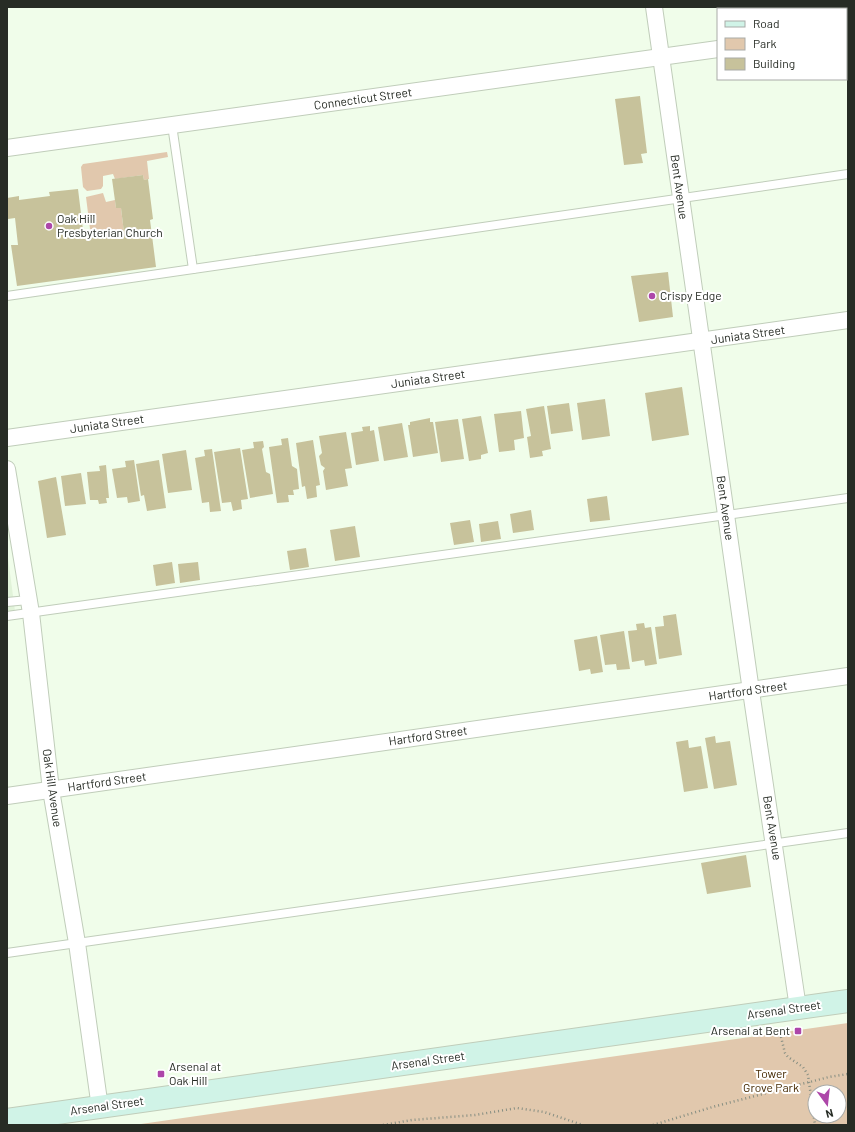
<svg xmlns="http://www.w3.org/2000/svg" width="855" height="1132" font-family="Barlow,sans-serif">
	<style>
		.built { fill: #e1f3d9 }
		.green { fill: #e1c8ad; fill-rule: evenodd }
		.building { fill: #c7c29b }
		.lines { fill: none; stroke-linecap: round; stroke-linejoin: round }
		.service-casing { stroke: #c0cdba; stroke-width: 10 }
		.minor-casing { stroke: #c0cdba; stroke-width: 18 }
		.secondary-casing { stroke: #c0cdba; stroke-width: 24 }
		.path { stroke: #868e82; stroke-width: 2.5; stroke-dasharray: 1 3; stroke-linecap: butt }
		.service { stroke: #fff; stroke-width: 8 }
		.minor { stroke: #fff; stroke-width: 16 }
		.secondary { stroke: #d0f3e7; stroke-width: 22 }
		.poi-dot { fill: #ad46a9; stroke: #fff; stroke-width: 1.5 }
		.labels { text-anchor: middle; stroke-width: 4; stroke-linejoin: round; paint-order: stroke }
		.street-label { font-size: 12px; fill: #272c25; stroke: #fff }
		.poi-label { font-size: 12px; fill: #272c25; stroke: #fff; text-anchor: start }
		.park-label { font-size: 12px; fill: #442800; stroke: #fff }
	</style>
	<rect width="100%" height="100%" fill="#f0fdea"/>
	<path class="built" d="M7,550l8,61 -8,1z"/>
	<g class="green">
		<path d="M167,152l1,5 -21,4 2,18 -5,1 -1,-5 -28,4 -2,-5 -10,2v10l-2,3 -14,2 -4,-4 -2,-20 2,-3z"/>
		<path d="M103,193l3,9 9,-2 1,8h5l3,25 -33,4 -5,-40z"/>
		<path d="M848,1023v102h-714zM815,1092h24v24h-24z"/>
	</g>
	<g class="building">
		<path d="M640,96l7,57 -6,1 2,9 -19,2 -9,-66z"/>
		<path d="M143,175l1,5 4,-1 5,40 -3,1 6,47 -139,19 -6,-41h7l-3,-27 -7,1 -1,-21 12,-2v4l31,-4 -1,-4 29,-3 6,49 40,-5 -3,-25h-5l-4,-29z"/>
		<path d="M668,272l5,45 -34,5 -8,-46z"/>
		<path d="M682,387l7,48 -37,6 -7,-48z"/>
		<path d="M605,399l5,37 -28,4 -5,-37z"/>
		<path d="M569,403l4,28 -22,3 -4,-28z"/>
		<path d="M544,406l7,43 -9,2 1,5 -13,2 -3,-21 4,-1 -5,-27z"/>
		<path d="M521,411l3,27 -10,2 1,10 -16,2 -5,-38z"/>
		<path d="M481,416l7,37 -7,2v4l-12,2 -7,-42z"/>
		<path d="M430,418v4h3l5,31 -25,4 -5,-32h2v-3z"/>
		<path d="M458,419l6,40 -23,3 -6,-40z"/>
		<path d="M402,423l6,34 -24,4 -6,-34z"/>
		<path d="M370,426v5l4,-1 5,31 -23,4 -5,-32 12,-2 -1,-4z"/>
		<path d="M346,432l6,36 -7,1 3,17 -22,4 -3,-19 2,-3 -4,-3 -2,-9 3,-3 -3,-17z"/>
		<path d="M288,438l4,28 5,3 2,20 -6,1 1,5h-6l1,7 -12,1 -8,-56 13,-2 -1,-6z"/>
		<path d="M313,440l7,45 -4,1 1,11 -10,2 -2,-13 -3,1 -6,-44z"/>
		<path d="M263,441l1,6 -2,2 4,23 4,2 3,20 -23,4 -8,-48 12,-2 -1,-6z"/>
		<path d="M240,448l8,51 -7,1 1,9 -9,2 -2,-9 -9,1 -8,-51z"/>
		<path d="M212,449l9,62 -11,1 -1,-10 -7,1 -7,-45 10,-2 -1,-6z"/>
		<path d="M186,450l6,40 -24,3 -6,-39z"/>
		<path d="M134,460l6,41 -12,2 -1,-6 -10,1 -5,-29 14,-2 -1,-6z"/>
		<path d="M159,460l7,48 -19,3 -3,-16 -3,1 -5,-32z"/>
		<path d="M106,465l3,33h-3l1,5 -8,1 -1,-4h-8l-3,-28 13,-1 -1,-5z"/>
		<path d="M81,473l5,31 -21,2 -4,-30z"/>
		<path d="M56,477l10,58 -19,3 -9,-57z"/>
		<path d="M607,496l3,24 -20,2 -3,-23z"/>
		<path d="M531,510l3,20 -21,3 -3,-19z"/>
		<path d="M470,520l4,22 -20,3 -4,-22z"/>
		<path d="M498,521l3,18 -20,3 -2,-18z"/>
		<path d="M355,526l5,31 -25,4 -5,-31z"/>
		<path d="M306,548l3,19 -19,3 -3,-19z"/>
		<path d="M172,562l3,21 -19,3 -3,-21z"/>
		<path d="M198,562l2,18 -20,3 -2,-19z"/>
		<path d="M676,614l6,41 -23,4 -4,-32 9,-1 -1,-10z"/>
		<path d="M644,623l1,5 6,-1 6,37 -12,2 -1,-6 -12,2 -4,-31 9,-1 -1,-6z"/>
		<path d="M624,631l6,38 -13,1 -1,-6 -11,1 -5,-30z"/>
		<path d="M597,636l6,36 -12,2 -1,-5 -11,2 -5,-31z"/>
		<path d="M715,736l1,7 14,-2 7,44 -23,4 -9,-51z"/>
		<path d="M688,740l1,8 12,-2 7,42 -24,4 -8,-50z"/>
		<path d="M746,855l5,32 -44,7 -6,-31z"/>
	</g>
	<g class="lines">
		<g class="service-casing">
			<g id="service">
				<path d="M172,125l21,144"/>
				<path d="M7,296l841,-122"/>
				<path d="M7,602l21,-2"/>
				<path d="M7,616l841,-118"/>
				<path d="M7,953l841,-120"/>
			</g>
		</g>
		<g class="minor-casing">
			<g id="minor">
				<path d="M654,7l97,684 47,317"/>
				<path d="M846,31l2,-1"/>
				<path d="M7,148l711,-99"/>
				<path d="M7,438l841,-118"/>
				<path d="M7,469l24,144 20,177 26,153 23,165"/>
				<path d="M7,796l841,-120"/>
			</g>
		</g>
		<g class="secondary-casing">
			<path id="secondary" d="M7,1120l841,-119"/>
		</g>
		<g class="path">
			<path d="M780,1033l5,20 3,4 15,10 5,8 7,50"/>
			<path d="M383,1125l29,-5 63,-5 42,-7 27,4 39,13"/>
			<path d="M653,1125l63,-19 113,-29 19,-3"/>
		</g>
		<use href="#service" class="service"/>
		<use href="#minor" class="minor"/>
		<use href="#secondary" class="secondary"/>
	</g>
	<g class="poi-dot">
		<circle cx="49" cy="226" r="4"/>
		<circle cx="652" cy="296" r="4"/>
		<rect x="794" y="1027" width="8" height="8" rx="2"/>
		<rect x="157" y="1070" width="8" height="8" rx="2"/>
	</g>
	<g class="labels">
		<g class="street-label">
			<text transform="translate(363 99) rotate(-8)" y="4">Connecticut Street</text>
			<text transform="translate(679 187) rotate(82)" y="4">Bent Avenue</text>
			<text transform="translate(748 335) rotate(-8)" y="4">Juniata Street</text>
			<text transform="translate(428 379) rotate(-8)" y="4">Juniata Street</text>
			<text transform="translate(107 424) rotate(-8)" y="4">Juniata Street</text>
			<text transform="translate(725 508) rotate(82)" y="4">Bent Avenue</text>
			<text transform="translate(748 691) rotate(-8)" y="4">Hartford Street</text>
			<text transform="translate(428 736) rotate(-8)" y="4">Hartford Street</text>
			<text transform="translate(107 782) rotate(-8)" y="4">Hartford Street</text>
			<text transform="translate(52 788) rotate(82)" y="4">Oak Hill Avenue</text>
			<text transform="translate(772 828) rotate(81)" y="4">Bent Avenue</text>
			<text transform="translate(784 1010) rotate(-8)" y="4">Arsenal Street</text>
			<text transform="translate(428 1061) rotate(-8)" y="4">Arsenal Street</text>
			<text transform="translate(107 1106) rotate(-8)" y="4">Arsenal Street</text>
		</g>
		<g class="poi-label">
			<text x="57" y="223">Oak Hill<tspan x="57" dy="14">Presbyterian Church</tspan></text>
			<text x="660" y="300">Crispy Edge</text>
			<text x="790" y="1035" text-anchor="end">Arsenal at Bent</text>
			<text x="169" y="1071">Arsenal at<tspan x="169" dy="14">Oak Hill</tspan></text>
		</g>
		<g class="park-label">
			<text x="771" y="1078">Tower<tspan x="771" dy="14">Grove Park</tspan></text>
		</g>
	</g>
	<rect width="855" height="1132" fill="none" stroke="#272c25" stroke-width="16"/>
	<rect x="717" y="8" width="130" height="72" fill="#ffffff" stroke="#a9aba8"/>
	<rect x="725" y="21" width="20" height="6" fill="#d0f3e7" stroke="#a9aba8"/>
	<text x="753" y="28" font-size="12" fill="#272c25">Road</text>
	<rect x="725" y="38" width="20" height="12" fill="#e1c8ad" stroke="#a9aba8"/>
	<text x="753" y="48" font-size="12" fill="#272c25">Park</text>
	<rect x="725" y="58" width="20" height="12" fill="#c7c29b" stroke="#a9aba8"/>
	<text x="753" y="68" font-size="12" fill="#272c25">Building</text>
	<g transform="translate(827 1104) rotate(165)"><circle r="19" fill="#ffffff" stroke="#a9aba8"/>
	<path d="M0-3L7 15L0 10L-7 15Z" fill="#ad46a9"/>
	<text y="-6" font-size="11" font-weight="bold" text-anchor="middle" fill="#272c25">N</text>
	</g>
</svg>
